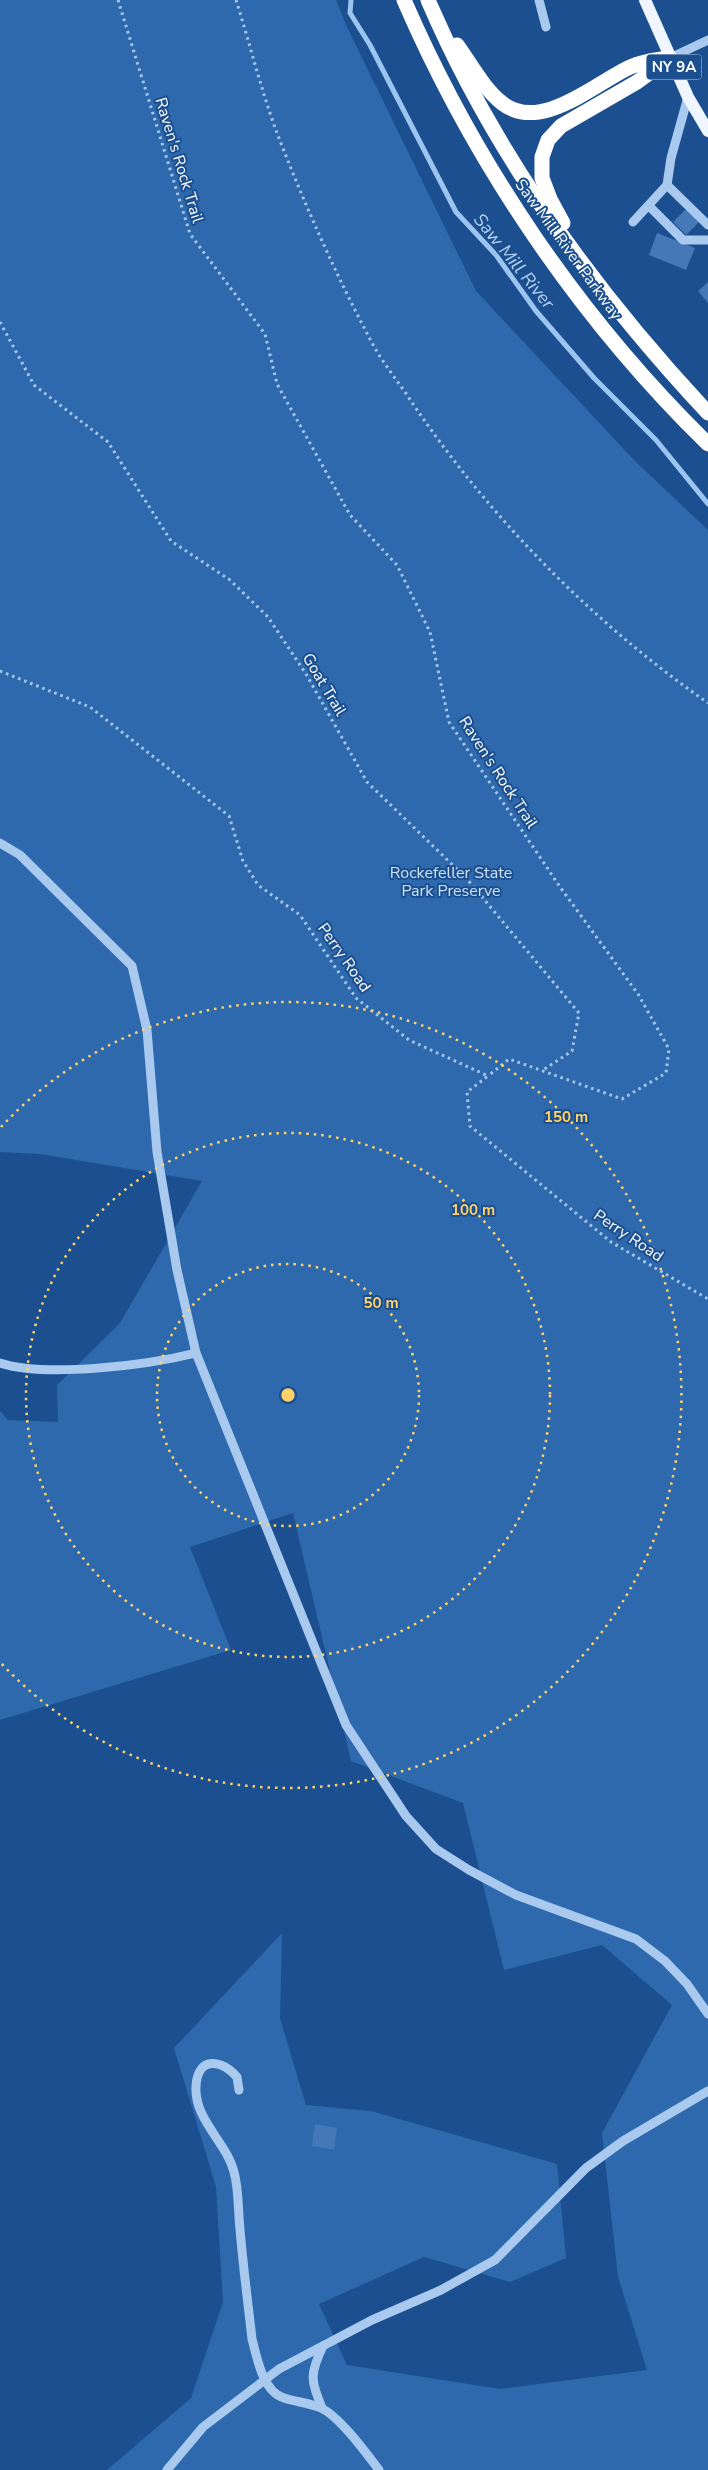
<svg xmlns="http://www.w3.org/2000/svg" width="708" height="2470" font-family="'Nunito Sans',sans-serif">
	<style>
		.green { fill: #2e69ad }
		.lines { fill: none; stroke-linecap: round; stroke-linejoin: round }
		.stream { stroke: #9cc4f0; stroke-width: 5 }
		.building { fill: #4478b7 }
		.path { stroke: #a9c9ee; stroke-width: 3; stroke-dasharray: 2.5 4; stroke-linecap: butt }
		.minor { stroke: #a9c9ee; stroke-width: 9 }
		.major { stroke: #f0f6ff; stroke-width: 12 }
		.highway { stroke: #fff; stroke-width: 15 }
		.ring { fill: none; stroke: #ffd166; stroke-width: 2.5; stroke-dasharray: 2.5 5 }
		.labels { text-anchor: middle; stroke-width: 4; stroke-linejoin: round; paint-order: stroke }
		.shield { fill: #1b4f8f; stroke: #bbcadd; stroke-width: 1 }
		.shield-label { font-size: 15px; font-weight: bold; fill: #fff }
		.street-label { font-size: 16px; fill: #fff; stroke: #1b4f8f }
		.park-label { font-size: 16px; fill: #cfe3fa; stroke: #1b4f8f }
		.water-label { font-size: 18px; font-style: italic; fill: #b5d3f5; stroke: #1b4f8f }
		.centre { fill: #ffd166; stroke: #1b4f8f; stroke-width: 2.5 }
		.ring-label { font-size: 15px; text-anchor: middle; font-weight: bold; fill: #ffd166; stroke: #1b4f8f; stroke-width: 4; stroke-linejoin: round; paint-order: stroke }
	</style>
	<rect width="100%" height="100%" fill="#1b4f8f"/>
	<path class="green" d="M0,0h336l11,27 129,264 158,169 74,70v1940h-601l84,-72 32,-96 -7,-115 -42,-139 108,-115 -2,85 26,87 65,6 186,53 9,94 -56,24 -86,-25 -105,47 28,61 153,24 147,-19 -29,-93 -16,-144 70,-128 -70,-60 -98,25 -41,-167 -112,-42 -58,-248 -103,34 41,103 -231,70v-309l8,9 50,2 -1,-37 63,-62 82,-142 -162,-27 -40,-2z"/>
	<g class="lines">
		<path class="stream" d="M351,0l-1,13 20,32 86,167 40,43 40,56 58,67 62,62 52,64"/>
	</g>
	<g class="building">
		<path d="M686,209l13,13 -13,13 -13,-13z"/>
		<path d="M657,233l38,15 -9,22 -37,-15z"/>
		<path d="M708,282v21l-10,-12z"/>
		<path d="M315,2124l22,4 -3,22 -22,-4z"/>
	</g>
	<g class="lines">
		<g class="path">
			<path d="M118,0l72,234 75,100 12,50 73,131 47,50 33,67 19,90 111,165 78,107 31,55 -3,24 -44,26 -113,-40 -21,17"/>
			<path d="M236,0c14,44 25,90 41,133 27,70 58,140 93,206 11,22 28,42 41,62 79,117 181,221 297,302"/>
			<path d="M0,322l34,63 74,57 63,99 59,39 38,37 38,57 61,108 100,97 112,134 -7,38 -29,19"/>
			<path d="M0,671l90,36 139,109 14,45 15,24 42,30 56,83 53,42 79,36 -21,16 3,34 141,116 97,57"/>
		</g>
		<g class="minor">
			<path d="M539,0l7,27"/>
			<path d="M670,58l38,-18"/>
			<path d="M667,185l41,40"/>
			<path d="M649,206l34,34h25"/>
			<path d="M633,222l34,-37 4,-27 17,-61"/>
			<path d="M0,843l20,12 112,111 15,64 10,122 20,118 19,83 150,372 60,91 30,33 33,21 47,25 120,44 29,22 22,23 21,30"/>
			<path d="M0,1363c47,15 148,2 196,-10"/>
			<path d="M239,2090l-2,-13c-16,-18 -39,-21 -41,9 -2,34 30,55 38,86 5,18 4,39 6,57 3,37 8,74 12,110 5,19 11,53 32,59 12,4 26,5 37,10 19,9 45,45 58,62"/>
			<path d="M322,2408c-11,-28 -13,-33 1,-62"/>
			<path d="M167,2470l36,-43 76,-58 93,-49 69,-30 54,-30 91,-92 37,-27 85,-50"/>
		</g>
		<path class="major" d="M645,0l43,97 20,34"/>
		<g class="highway">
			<path d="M404,0c71,164 176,319 304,444"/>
			<path d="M428,0c66,154 166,291 280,413"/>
			<path d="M457,45c14,19 26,43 45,58 38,30 91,-18 126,-35 12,-6 26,-8 40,-10"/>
			<path d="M563,223l-13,-24 -8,-21v-21l6,-17 13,-14 76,-44 33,-24"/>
		</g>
	</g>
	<g class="ring">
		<circle cx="288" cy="1395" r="131"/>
		<circle cx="288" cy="1395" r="262"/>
		<path d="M1 1127A393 393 0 1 1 1 1663"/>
	</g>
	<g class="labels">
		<rect class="shield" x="646.5" y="54.5" width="55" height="25" rx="4"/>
		<g class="shield-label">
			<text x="674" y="72">NY 9A</text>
		</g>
		<g class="street-label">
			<text transform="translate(180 160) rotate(73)" y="6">Raven's Rock Trail</text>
			<text transform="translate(569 249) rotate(54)" y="6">Saw Mill River Parkway</text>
			<text transform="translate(325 684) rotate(59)" y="6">Goat Trail</text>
			<text transform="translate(499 772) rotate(57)" y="6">Raven's Rock Trail</text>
			<text transform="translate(345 957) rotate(55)" y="6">Perry Road</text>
			<text transform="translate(629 1235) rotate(34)" y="6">Perry Road</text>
		</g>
		<g class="park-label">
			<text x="451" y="878">Rockefeller State<tspan x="451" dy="18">Park Preserve</tspan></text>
		</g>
		<g class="water-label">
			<text transform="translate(514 261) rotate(51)" y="6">Saw Mill River</text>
		</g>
	</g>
	<circle cx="288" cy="1395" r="8" class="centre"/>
	<g class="ring-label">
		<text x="566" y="1122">150 m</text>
		<text x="473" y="1215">100 m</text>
		<text x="381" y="1308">50 m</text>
	</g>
</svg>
